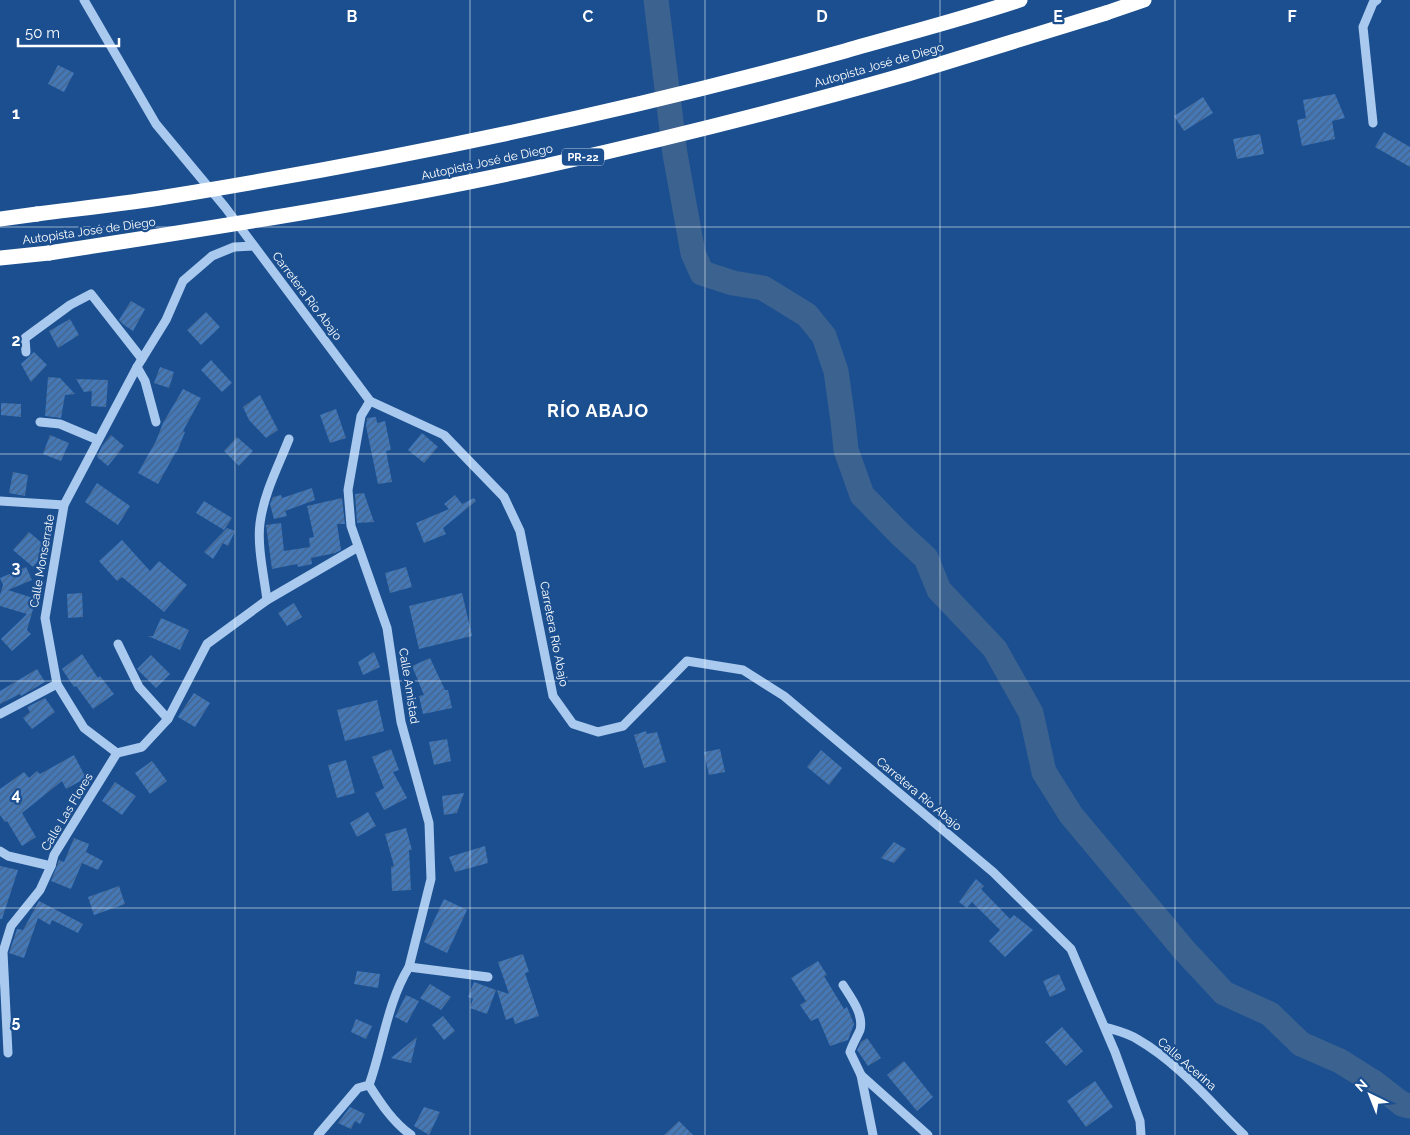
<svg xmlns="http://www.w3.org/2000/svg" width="1410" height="1135" font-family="Raleway,sans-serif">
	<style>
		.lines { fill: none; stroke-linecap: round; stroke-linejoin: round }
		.river { stroke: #3c6290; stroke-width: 25 }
		.building { fill: url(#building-hatch) }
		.minor { stroke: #a9c9ee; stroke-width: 9 }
		.highway { stroke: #fff; stroke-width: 15 }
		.highway-bridge { stroke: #fff; stroke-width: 15 }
		.grid { fill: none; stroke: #fff; stroke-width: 1; stroke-opacity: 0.55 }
		.labels { text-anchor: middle; stroke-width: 4.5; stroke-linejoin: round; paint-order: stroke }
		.shield { fill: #1b4f8f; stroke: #bbcadd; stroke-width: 1 }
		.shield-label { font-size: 11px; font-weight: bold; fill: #fff }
		.street-label { font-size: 12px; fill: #fff; stroke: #1b4f8f }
		.district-label { font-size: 18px; font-weight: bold; letter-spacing: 1px; fill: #fff; stroke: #1b4f8f }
		.grid-label { font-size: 16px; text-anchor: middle; font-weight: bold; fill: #fff; stroke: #1b4f8f; stroke-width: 4.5; stroke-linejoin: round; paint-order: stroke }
	</style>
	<defs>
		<pattern id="building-hatch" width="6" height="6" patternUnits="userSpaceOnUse" patternTransform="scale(1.25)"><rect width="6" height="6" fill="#4478b7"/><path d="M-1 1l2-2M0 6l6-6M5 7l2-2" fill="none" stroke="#486282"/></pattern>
	</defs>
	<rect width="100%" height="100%" fill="#1b4f8f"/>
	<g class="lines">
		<path class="river" d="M656,0l19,154 18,99 9,20 31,10 30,5 44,27 17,21 12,35 7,50 3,29 16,45 38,39 26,24 13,32 56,59 36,64 13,59 27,43 113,135 40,43 46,21 31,30 39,17 35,22 27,21 8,2"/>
	</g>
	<g class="building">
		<path d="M58,65l16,8 -10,19 -16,-8z"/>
		<path d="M1335,94l10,24 -13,3 3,18 -33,7 -5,-26 9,-2 -3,-18z"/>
		<path d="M1203,97l10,16 -29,18 -10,-15z"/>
		<path d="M1384,132l26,15v20l-35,-20z"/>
		<path d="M1260,134l4,20 -27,5 -4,-20z"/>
		<path d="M131,301l14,8 -12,22 -9,-6 -5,-5z"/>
		<path d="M206,312l14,15 -19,18 -14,-15z"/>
		<path d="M70,319l9,16 -21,13 -9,-17z"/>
		<path d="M34,352l13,13 -16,17 -10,-18z"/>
		<path d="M211,360l21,23 -10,9 -21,-22z"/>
		<path d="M160,367l14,5 -5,16 -15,-5z"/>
		<path d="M48,377l12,1 15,16 -10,1 -4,23 -16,-2z"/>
		<path d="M76,379l32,1 -2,27 -15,-1 1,-15 -8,1z"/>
		<path d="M183,389l18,9 -18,33 2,1 -8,20h-1l-18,32 -20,-11 18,-32 7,-18z"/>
		<path d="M260,395l18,35 -12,8 -17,-18 -6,-13z"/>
		<path d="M1,403l20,1v13l-20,-2z"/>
		<path d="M336,409l10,29 -16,5 -10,-28z"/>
		<path d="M376,417l1,6 8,-2 6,29 -5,1 6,31 -14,2 -12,-58 1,-8z"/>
		<path d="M422,433l16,14 -14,16 -16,-13z"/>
		<path d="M50,435l19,8 -8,18 -18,-7z"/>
		<path d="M111,435l13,11 -16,20 -11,-9 5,-11z"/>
		<path d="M237,437l16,14 -14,15 -15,-15z"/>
		<path d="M13,472l15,3 -3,21 -16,-3z"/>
		<path d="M97,483l33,23 -12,19 -33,-23z"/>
		<path d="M312,488l3,12 -30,11 2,5 -13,3 -4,-15 3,-7 8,-2 1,3z"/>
		<path d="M364,493l10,29 -17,1 -2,-29z"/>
		<path d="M455,495l7,9 12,-6 2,3 -33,27 3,6 -22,9 -8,-20 33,-14 -5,-5z"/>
		<path d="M342,498l3,26h-8l4,26 -6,3 -24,5 1,6 -14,3 -1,-3 -25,5 -6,-44 15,-2 3,28 26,-4 -1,-9 5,-1 -7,-31z"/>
		<path d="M204,501l28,17 -8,12 -28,-17z"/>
		<path d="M227,528l8,3 -7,15 -5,-3 -10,16 -9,-7z"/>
		<path d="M29,532l20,17 -16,18 -20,-17z"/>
		<path d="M122,540l28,31 9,-10 28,24 -23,27 -42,-35 -5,4 -18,-20z"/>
		<path d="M26,567l6,13 -24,10 28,9 -9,31 4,4 -19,17 -11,-12 26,-25 -27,-8v-11l3,-10 -3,-7z"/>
		<path d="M406,567l6,20 -22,6 -5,-20z"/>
		<path d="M82,593l1,24 -15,1 -1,-24z"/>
		<path d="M462,593l10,43 -53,13 -10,-43z"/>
		<path d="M294,603l8,14 -15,9 -9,-13z"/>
		<path d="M161,618l28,12 -9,20 -32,-14h5z"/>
		<path d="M374,652l6,15 -17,8 -5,-13z"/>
		<path d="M82,654l16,24 2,-2 14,18 -21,15 -17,-23 -2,1 -12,-18z"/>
		<path d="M151,655l19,19 -14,14 -19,-19z"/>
		<path d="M430,658l15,32h3l4,18 -29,6 -4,-18 5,-1 -12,-29z"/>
		<path d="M37,669l8,13 -24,14 -1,-2 -20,10v-13z"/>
		<path d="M194,693l16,10 -15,24 -17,-10z"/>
		<path d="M45,698l10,14 -23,17 -9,-11 7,-6 -3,-5z"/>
		<path d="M377,700l7,31 -39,10 -8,-31z"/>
		<path d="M646,731l1,3 10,-2 9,30 -22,6 -10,-33z"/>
		<path d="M447,739l4,22 -17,4 -5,-23z"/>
		<path d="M391,749l8,21 -6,2 14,26 -23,12 -9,-17 9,-5 -12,-31z"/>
		<path d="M720,749l5,23 -16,3 -5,-23z"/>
		<path d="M821,750l21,18 -13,17 -22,-18z"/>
		<path d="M74,755l12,23 -20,11 -4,-8 -40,32 14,24 -14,9 -15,-25 -2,1 -5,-7v-26l24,-17 5,6 8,-7 3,3z"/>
		<path d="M346,760l9,33 -18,5 -9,-33z"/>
		<path d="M152,761l15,20 -17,13 -15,-21z"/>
		<path d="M115,782l21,14 -14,19 -20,-14z"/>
		<path d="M464,793l-7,20 -13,2 -2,-19z"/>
		<path d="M368,812l8,14 -19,11 -7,-14z"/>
		<path d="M406,828l6,22h-3l2,40 -19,1 -1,-24 3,-1 -9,-32z"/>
		<path d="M74,838l15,6 -3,8 17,9 -5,9 -16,-7 -11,26 -20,-8 8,-21 5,2z"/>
		<path d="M894,842l12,7 -12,14 -13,-5z"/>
		<path d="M485,846l3,17 -33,9 -6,-15z"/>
		<path d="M0,866l18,4 -16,49h-2z"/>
		<path d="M976,879l8,7 -3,3 29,30 4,-4 19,15 -28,27 -16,-16 11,-11 -28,-28 -5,6 -8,-6z"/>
		<path d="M119,886l6,18 -31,11 -6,-18z"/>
		<path d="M444,899l23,11 -20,43 -23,-11z"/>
		<path d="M39,901l44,23 -5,9 -26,-13 -2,5 -12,-7 -14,40 -15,-5 8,-24 6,1z"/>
		<path d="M523,954l6,18 -4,1 14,43 -24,8 -2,-7 -7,3 -9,-30 12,4 -11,-32z"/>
		<path d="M818,961l9,14 -3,1 20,33 3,-2 7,17 -6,16 -18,6 -12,-28 -7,3 -11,-16 6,-4 -15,-23z"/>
		<path d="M357,971l23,3 -2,14 -24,-4z"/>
		<path d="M1059,974l7,16 -16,7 -7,-16z"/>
		<path d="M474,982l22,8 -9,24 -17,-6 3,-9 -5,-2z"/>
		<path d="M430,984l21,13 -10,13 -21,-12z"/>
		<path d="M406,995l13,6 -12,22 -12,-6z"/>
		<path d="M443,1016l12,15 -11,9 -12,-15z"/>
		<path d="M356,1019l16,7 -6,13 -15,-7z"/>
		<path d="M1062,1027l21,24 -17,15 -21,-24z"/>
		<path d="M417,1037l-6,26 -20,-5z"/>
		<path d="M867,1038l14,20 -13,8 -11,-16 4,-8z"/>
		<path d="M904,1061l29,36 -16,14 -30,-36z"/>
		<path d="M1095,1081l18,26 -27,20 -19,-26z"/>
		<path d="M350,1107l15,7 -5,10 -5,-3 -4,8 -13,-6z"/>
		<path d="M424,1107l16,5 -11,23 -15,-9z"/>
		<path d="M679,1121l14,14h-29z"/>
	</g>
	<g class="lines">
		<g class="minor">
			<path d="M84,0l72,124 69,83 145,194 74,34 60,62 16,34 33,165 20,28 25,8 25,-6 64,-65 56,9 41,26 209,176 78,77 44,103 25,69 1,14"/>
			<path d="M1373,123l-10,-96 10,-24 4,-3"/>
			<path d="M26,352l-1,-14 45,-33 21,-11 51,65"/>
			<path d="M137,367l8,14 11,41"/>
			<path d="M40,422l20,2 38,16"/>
			<path d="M0,501l64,4"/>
			<path d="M267,600c-3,-24 -10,-54 -7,-77 4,-30 18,-56 29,-84"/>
			<path d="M118,644l21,43 29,32"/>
			<path d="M0,714l57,-30"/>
			<path d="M117,753l-33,-25 -27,-44 -12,-66 19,-113 73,-138 29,-47 17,-39 29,-25 22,-9 20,-1"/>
			<path d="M117,753l25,-6 26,-28 39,-75 60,-44 91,-53"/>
			<path d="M0,851l8,5 43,10"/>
			<path d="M409,967l79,10"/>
			<path d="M843,985c8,13 21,29 17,45 -3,7 -8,15 -10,22l11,23 12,60"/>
			<path d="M1105,1027c10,3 23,6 32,12 42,24 73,63 107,96"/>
			<path d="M8,1053l-5,-101 8,-26 29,-36 11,-24 3,-11 63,-102"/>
			<path d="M861,1075l67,60"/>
			<path d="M369,1085c12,19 24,37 42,50"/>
			<path d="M318,1135l40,-47 11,-3c14,-39 18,-82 40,-118l22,-88 -2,-56 -28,-101 -14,-94 -36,-102 -3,-36 13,-74 9,-15"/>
		</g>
		<g class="highway">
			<path d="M1106,13l38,-13"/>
			<path d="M0,219l37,-5"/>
			<path d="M0,258l49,-5"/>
		</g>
		<g class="highway-bridge">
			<path d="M37,214c47,-6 94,-11 141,-19 225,-37 448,-83 667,-144 59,-17 118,-32 175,-51"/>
			<path d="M49,253c167,-26 335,-51 500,-88 120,-27 240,-57 359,-91 66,-20 132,-41 198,-61"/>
		</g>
	</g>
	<path class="grid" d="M235,0v1135M470,0v1135M705,0v1135M940,0v1135M1175,0v1135M0,227h1410M0,454h1410M0,681h1410M0,908h1410"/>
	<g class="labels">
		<rect class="shield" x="562" y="148.5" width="42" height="17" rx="4"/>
		<g class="shield-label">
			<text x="583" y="161">PR-22</text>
		</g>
		<g class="street-label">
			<text transform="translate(879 65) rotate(-16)" y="4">Autopista José de Diego</text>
			<text transform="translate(487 162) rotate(-12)" y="4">Autopista José de Diego</text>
			<text transform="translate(89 231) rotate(-8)" y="4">Autopista José de Diego</text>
			<text transform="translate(307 296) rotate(53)" y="4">Carretera Río Abajo</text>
			<text transform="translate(42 561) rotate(-80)" y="4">Calle Monserrate</text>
			<text transform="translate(554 634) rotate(79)" y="4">Carretera Río Abajo</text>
			<text transform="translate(409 686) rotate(81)" y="4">Calle Amistad</text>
			<text transform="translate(919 794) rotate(40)" y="4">Carretera Río Abajo</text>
			<text transform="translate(67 812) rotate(-59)" y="4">Calle Las Flores</text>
			<text transform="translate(1187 1064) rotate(41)" y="4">Calle Acerina</text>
		</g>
		<g class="district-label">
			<text x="598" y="417">RÍO ABAJO</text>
		</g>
	</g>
	<g class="grid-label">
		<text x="352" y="22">B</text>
		<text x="588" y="22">C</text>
		<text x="822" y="22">D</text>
		<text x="1058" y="22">E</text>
		<text x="1292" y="22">F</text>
		<text x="16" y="119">1</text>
		<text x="16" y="346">2</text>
		<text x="16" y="573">3</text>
		<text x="16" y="800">4</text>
		<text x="16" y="1027">5</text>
	</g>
	<g transform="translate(1370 1095) rotate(317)" stroke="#1b4f8f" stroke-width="4" paint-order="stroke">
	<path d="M0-4L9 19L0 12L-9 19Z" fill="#ffffff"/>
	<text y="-8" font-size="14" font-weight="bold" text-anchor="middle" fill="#ffffff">N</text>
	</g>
	<path d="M18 38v8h101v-8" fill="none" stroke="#ffffff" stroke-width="2.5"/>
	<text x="25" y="38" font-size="15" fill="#ffffff" stroke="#1b4f8f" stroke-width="4" paint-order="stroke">50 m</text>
</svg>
